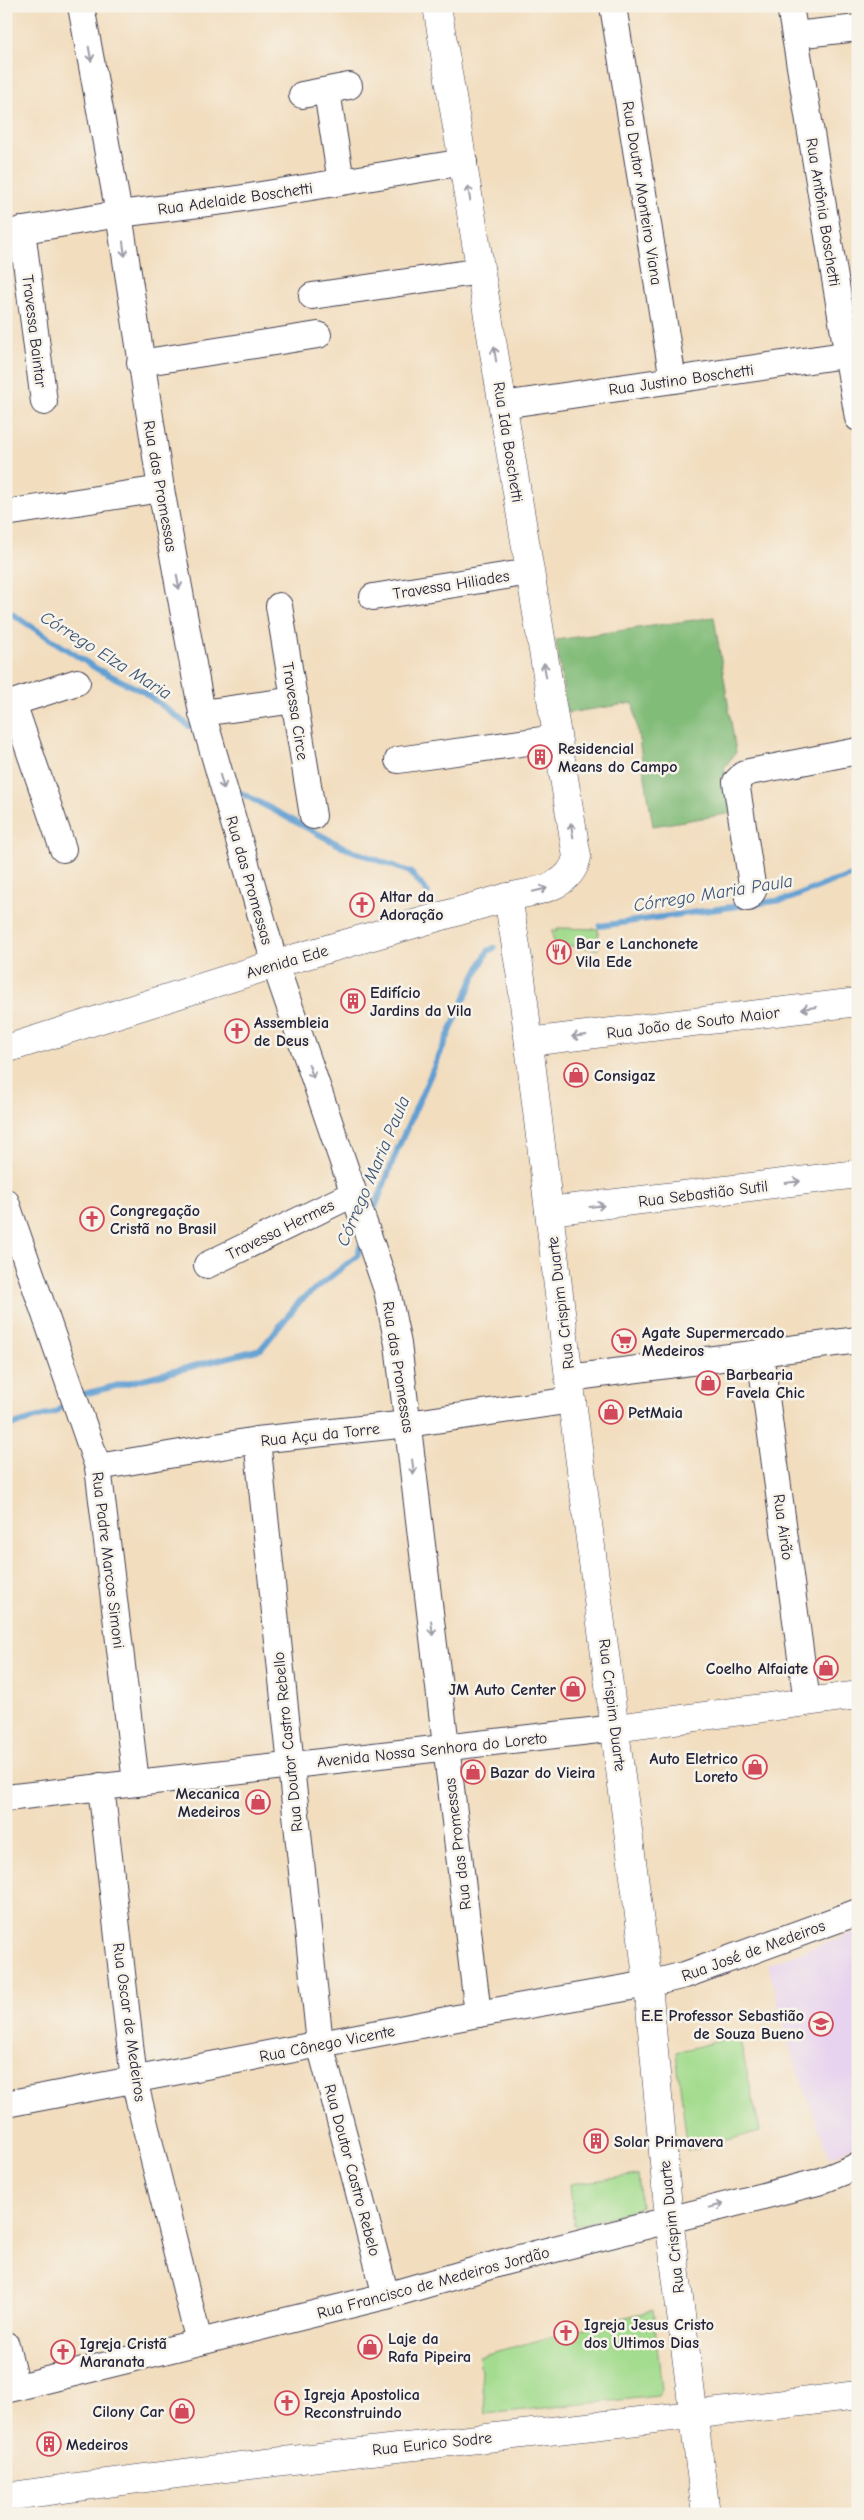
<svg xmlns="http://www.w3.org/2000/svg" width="864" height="2520" font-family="'Comic Neue',sans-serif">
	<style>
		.built { fill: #e7d2ef }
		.green { fill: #a3dc8e; stroke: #627f64 }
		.forest { fill: #82bc79; stroke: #526f5a }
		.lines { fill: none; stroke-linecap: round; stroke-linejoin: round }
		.stream { stroke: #619fd2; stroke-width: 6 }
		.minor-casing { stroke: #413e4f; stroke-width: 28 }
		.tertiary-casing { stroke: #413e4f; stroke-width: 29 }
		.secondary-casing { stroke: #413e4f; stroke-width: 29 }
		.minor { stroke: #fff; stroke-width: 26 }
		.tertiary { stroke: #fff; stroke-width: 28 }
		.secondary { stroke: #fff; stroke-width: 28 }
		.oneway { stroke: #9c9ca7 }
		.labels { text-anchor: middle; stroke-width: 5; stroke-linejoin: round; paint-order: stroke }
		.street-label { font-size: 16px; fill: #22223b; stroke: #f7f3e8 }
		.poi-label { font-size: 16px; font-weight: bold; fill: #22223b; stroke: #f7f3e8; text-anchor: start }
		.water-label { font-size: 18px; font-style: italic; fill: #3b5477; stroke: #f7f3e8 }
	</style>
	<rect width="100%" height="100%" fill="#f7f3e8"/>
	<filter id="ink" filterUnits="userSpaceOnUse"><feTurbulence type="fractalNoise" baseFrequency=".02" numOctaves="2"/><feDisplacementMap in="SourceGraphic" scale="10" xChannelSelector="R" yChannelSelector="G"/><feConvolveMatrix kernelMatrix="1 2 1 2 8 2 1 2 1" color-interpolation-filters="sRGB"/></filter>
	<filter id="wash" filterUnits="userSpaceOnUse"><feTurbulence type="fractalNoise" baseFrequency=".0096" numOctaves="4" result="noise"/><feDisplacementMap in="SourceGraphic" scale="20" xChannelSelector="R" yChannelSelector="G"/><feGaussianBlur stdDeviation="1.12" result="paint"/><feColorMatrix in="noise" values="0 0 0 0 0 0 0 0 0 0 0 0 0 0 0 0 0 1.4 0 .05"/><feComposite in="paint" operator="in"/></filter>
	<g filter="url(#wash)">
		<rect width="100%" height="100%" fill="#f2ddbe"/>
		<path class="built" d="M858,1931v212l-28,15 -37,-100 -25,-94z"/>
		<g class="green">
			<path d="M557,928l41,1v20l-44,-5 -2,-13h5z"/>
			<path d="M739,2036l21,95 -72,20 -12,-99z"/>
			<path d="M638,2175l3,32 -4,3 -63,16 -4,-42z"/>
			<path d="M653,2310l9,80 -4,6 -172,18 -7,-58z"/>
		</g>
		<path class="forest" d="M714,617l22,135 -12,16 9,45 -80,13 -20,-123 -66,10 -11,-73z"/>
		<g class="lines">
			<g class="stream">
				<path d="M6,610l91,59 47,23 45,34"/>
				<path d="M241,793l104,55 65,24 18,21"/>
				<path d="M754,904l35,-5 39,-16 30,-9"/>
				<path d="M600,926l145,-21"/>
				<path d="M371,1218l27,-70 75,-168 15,-29 6,-3"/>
				<path d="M80,1395l181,-46 39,-48 57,-45 5,-15"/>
				<path d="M6,1427l50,-15 13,-11"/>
			</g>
		</g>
	</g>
	<g filter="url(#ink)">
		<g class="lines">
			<g class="minor-casing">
				<g id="minor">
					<path d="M81,6l38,208 42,275 41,224 73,251 112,326 11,54 80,670"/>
					<path d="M613,6l60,374"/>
					<path d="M790,6l68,412"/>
					<path d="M795,35l63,-7"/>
					<path d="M327,91l14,91"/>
					<path d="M302,95l47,-9"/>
					<path d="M22,230l22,172"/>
					<path d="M6,233l113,-19 112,-14 233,-38"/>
					<path d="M312,296l169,-25"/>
					<path d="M140,363l178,-28"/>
					<path d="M503,405l355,-52"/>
					<path d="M6,513l155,-24"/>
					<path d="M373,597l157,-25"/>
					<path d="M279,606l34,210"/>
					<path d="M13,703l50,146"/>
					<path d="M6,705l71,-23"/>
					<path d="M202,713l93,-13"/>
					<path d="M398,760l158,-22"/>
					<path d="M748,898l5,-7 -17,-109 7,-7 6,-3 109,-21"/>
					<path d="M6,1202l92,265 38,315"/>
					<path d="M207,1265l146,-71"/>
					<path d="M760,1353l47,349"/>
					<path d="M569,1378l289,-38"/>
					<path d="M257,1440l63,604 66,252"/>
					<path d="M98,1467l159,-27 151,-16 164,-24"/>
					<path d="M101,1786l33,294 65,262"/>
					<path d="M6,1798l610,-70"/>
					<path d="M6,2104l472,-90 170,-30 37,-9 173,-63"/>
					<path d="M6,2345l10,42"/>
					<path d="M6,2390l380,-94 118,-34 314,-80 40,-16"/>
				</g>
			</g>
			<g class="tertiary-casing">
				<g id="tertiary">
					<path d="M437,6l140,851c-7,32 -41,34 -69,40"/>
					<path d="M529,1042l329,-40"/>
					<path d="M549,1211l309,-37"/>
					<path d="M6,2497c283,-41 568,-66 852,-102"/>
				</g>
			</g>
			<g class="secondary-casing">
				<g id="secondary">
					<path d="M6,1049l269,-85 233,-67 13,81 48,400 79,606 21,235 37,295"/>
					<path d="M616,1728l242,-33"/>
				</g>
			</g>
			<use href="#minor" class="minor"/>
			<use href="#tertiary" class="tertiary"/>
			<use href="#secondary" class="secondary"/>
		</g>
		<defs><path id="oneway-shaft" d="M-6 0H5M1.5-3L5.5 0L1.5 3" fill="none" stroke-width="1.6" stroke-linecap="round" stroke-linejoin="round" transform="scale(1.25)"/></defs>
		<g class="oneway">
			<use href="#oneway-shaft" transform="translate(90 54) rotate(80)"/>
			<use href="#oneway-shaft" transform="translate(469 193) rotate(-99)"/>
			<use href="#oneway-shaft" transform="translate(124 249) rotate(82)"/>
			<use href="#oneway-shaft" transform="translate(495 354) rotate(-99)"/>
			<use href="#oneway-shaft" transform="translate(178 582) rotate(80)"/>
			<use href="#oneway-shaft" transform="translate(545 670) rotate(-99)"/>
			<use href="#oneway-shaft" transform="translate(222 782) rotate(74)"/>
			<use href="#oneway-shaft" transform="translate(572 830) rotate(-100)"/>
			<use href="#oneway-shaft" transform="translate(540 890) rotate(-14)"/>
			<use href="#oneway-shaft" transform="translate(809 1008) rotate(173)"/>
			<use href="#oneway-shaft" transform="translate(579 1036) rotate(173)"/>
			<use href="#oneway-shaft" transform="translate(311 1071) rotate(71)"/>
			<use href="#oneway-shaft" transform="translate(793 1182) rotate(-7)"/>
			<use href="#oneway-shaft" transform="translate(597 1206) rotate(-7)"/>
			<use href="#oneway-shaft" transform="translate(413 1467) rotate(83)"/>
			<use href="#oneway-shaft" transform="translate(432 1628) rotate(83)"/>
			<use href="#oneway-shaft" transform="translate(716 2206) rotate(-14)"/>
		</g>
	</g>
	<defs>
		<g id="building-ring" transform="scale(1.25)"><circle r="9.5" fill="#f7f3e8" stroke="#d1495b" stroke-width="1.5"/><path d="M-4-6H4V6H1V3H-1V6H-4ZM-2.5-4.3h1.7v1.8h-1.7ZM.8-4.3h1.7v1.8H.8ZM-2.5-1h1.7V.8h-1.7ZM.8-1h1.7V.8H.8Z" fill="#d1495b"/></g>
		<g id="church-ring" transform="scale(1.25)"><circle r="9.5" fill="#f7f3e8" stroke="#d1495b" stroke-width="1.5"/><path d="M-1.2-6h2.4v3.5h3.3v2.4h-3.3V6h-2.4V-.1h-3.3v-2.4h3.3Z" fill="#d1495b"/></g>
		<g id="restaurant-ring" transform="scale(1.25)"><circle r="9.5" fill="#f7f3e8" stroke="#d1495b" stroke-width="1.5"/><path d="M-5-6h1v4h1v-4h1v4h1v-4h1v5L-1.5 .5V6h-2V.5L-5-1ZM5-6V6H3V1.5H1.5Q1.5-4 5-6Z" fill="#d1495b"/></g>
		<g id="shop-ring" transform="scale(1.25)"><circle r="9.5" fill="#f7f3e8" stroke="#d1495b" stroke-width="1.5"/><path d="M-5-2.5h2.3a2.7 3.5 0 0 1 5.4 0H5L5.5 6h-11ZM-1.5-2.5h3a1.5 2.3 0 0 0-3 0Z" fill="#d1495b"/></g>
		<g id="supermarket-ring" transform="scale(1.25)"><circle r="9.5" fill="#f7f3e8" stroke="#d1495b" stroke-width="1.5"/><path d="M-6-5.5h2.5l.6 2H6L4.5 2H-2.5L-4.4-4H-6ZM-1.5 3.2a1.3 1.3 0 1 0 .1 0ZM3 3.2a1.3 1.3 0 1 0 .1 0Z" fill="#d1495b"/></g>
		<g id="school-ring" transform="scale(1.25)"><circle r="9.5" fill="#f7f3e8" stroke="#d1495b" stroke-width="1.5"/><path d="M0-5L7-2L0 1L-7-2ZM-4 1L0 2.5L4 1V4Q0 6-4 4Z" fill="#d1495b"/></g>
	</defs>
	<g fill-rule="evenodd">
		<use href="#building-ring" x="540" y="757"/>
		<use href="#church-ring" x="362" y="905"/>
		<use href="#restaurant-ring" x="559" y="952"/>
		<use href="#building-ring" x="353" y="1001"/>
		<use href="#church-ring" x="237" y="1031"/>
		<use href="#shop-ring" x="576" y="1075"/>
		<use href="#church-ring" x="92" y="1219"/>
		<use href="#supermarket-ring" x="624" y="1341"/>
		<use href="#shop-ring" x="708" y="1383"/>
		<use href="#shop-ring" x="611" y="1412"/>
		<use href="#shop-ring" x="826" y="1668"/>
		<use href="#shop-ring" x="573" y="1689"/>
		<use href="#shop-ring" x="755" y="1767"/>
		<use href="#shop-ring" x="473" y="1772"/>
		<use href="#shop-ring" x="258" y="1802"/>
		<use href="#school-ring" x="821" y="2024"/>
		<use href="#building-ring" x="596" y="2141"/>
		<use href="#church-ring" x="566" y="2333"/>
		<use href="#shop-ring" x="370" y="2347"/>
		<use href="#church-ring" x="63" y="2352"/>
		<use href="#church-ring" x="287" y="2403"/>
		<use href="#shop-ring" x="182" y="2411"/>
		<use href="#building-ring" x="49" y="2444"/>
	</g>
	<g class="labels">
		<g class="street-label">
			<text transform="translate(643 193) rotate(81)" y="6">Rua Doutor Monteiro Viana</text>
			<text transform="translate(235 198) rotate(-8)" y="6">Rua Adelaide Boschetti</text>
			<text transform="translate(824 212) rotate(81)" y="6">Rua Antônia Boschetti</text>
			<text transform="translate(35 331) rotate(83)" y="6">Travessa Baintar</text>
			<text transform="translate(681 379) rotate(-8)" y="6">Rua Justino Boschetti</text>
			<text transform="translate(509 442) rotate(81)" y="6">Rua Ida Boschetti</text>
			<text transform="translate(161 486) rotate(80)" y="6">Rua das Promessas</text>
			<text transform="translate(451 584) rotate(-9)" y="6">Travessa Hiliades</text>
			<text transform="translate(296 711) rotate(81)" y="6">Travessa Circe</text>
			<text transform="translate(250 880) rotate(74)" y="6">Rua das Promessas</text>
			<text transform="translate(287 961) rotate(-16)" y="6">Avenida Ede</text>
			<text transform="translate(693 1022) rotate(-7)" y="6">Rua João de Souto Maior</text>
			<text transform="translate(703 1193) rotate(-7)" y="6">Rua Sebastião Sutil</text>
			<text transform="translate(280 1229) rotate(-26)" y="6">Travessa Hermes</text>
			<text transform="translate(560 1303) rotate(-97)" y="6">Rua Crispim Duarte</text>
			<text transform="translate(399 1367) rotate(81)" y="6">Rua das Promessas</text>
			<text transform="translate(320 1434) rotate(-6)" y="6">Rua Açu da Torre</text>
			<text transform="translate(784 1527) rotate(82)" y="6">Rua Airão</text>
			<text transform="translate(109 1560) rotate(83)" y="6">Rua Padre Marcos Simoni</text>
			<text transform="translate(613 1705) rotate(83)" y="6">Rua Crispim Duarte</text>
			<text transform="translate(287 1742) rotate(-96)" y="6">Rua Doutor Castro Rebello</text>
			<text transform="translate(432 1749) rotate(-6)" y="6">Avenida Nossa Senhora do Loreto</text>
			<text transform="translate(457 1844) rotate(-97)" y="6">Rua das Promessas</text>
			<text transform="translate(753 1950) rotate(-20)" y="6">Rua José de Medeiros</text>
			<text transform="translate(130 2022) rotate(82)" y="6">Rua Oscar de Medeiros</text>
			<text transform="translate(327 2043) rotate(-11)" y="6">Rua Cônego Vicente</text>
			<text transform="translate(353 2170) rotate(75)" y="6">Rua Doutor Castro Rebelo</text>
			<text transform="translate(671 2227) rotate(-96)" y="6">Rua Crispim Duarte</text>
			<text transform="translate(433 2282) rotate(-15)" y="6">Rua Francisco de Medeiros Jordão</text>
			<text transform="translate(432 2443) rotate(-6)" y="6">Rua Eurico Sodre</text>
		</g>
		<g class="poi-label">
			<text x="558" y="754">Residencial<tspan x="558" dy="18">Means do Campo</tspan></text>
			<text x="380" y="902">Altar da<tspan x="380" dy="18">Adoração</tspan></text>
			<text x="576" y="949">Bar e Lanchonete<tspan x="576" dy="18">Vila Ede</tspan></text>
			<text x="370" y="998">Edifício<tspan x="370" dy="18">Jardins da Vila</tspan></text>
			<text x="254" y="1028">Assembleia<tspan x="254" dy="18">de Deus</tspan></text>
			<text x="594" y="1081">Consigaz</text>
			<text x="110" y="1216">Congregação<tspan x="110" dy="18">Cristã no Brasil</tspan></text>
			<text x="642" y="1338">Agate Supermercado<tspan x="642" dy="18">Medeiros</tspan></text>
			<text x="726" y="1380">Barbearia<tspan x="726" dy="18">Favela Chic</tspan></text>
			<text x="628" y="1418">PetMaia</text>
			<text x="808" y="1674" text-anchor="end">Coelho Alfaiate</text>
			<text x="556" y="1695" text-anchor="end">JM Auto Center</text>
			<text x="738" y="1764" text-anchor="end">Auto Eletrico<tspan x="738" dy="18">Loreto</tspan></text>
			<text x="490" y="1778">Bazar do Vieira</text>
			<text x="240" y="1799" text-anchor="end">Mecanica<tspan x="240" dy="18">Medeiros</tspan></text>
			<text x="804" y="2021" text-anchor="end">E.E Professor Sebastião<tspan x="804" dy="18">de Souza Bueno</tspan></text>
			<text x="614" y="2147">Solar Primavera</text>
			<text x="584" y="2330">Igreja Jesus Cristo<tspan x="584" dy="18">dos Ultimos Dias</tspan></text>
			<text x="388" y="2344">Laje da<tspan x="388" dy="18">Rafa Pipeira</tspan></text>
			<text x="80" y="2349">Igreja Cristã<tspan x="80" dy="18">Maranata</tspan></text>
			<text x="304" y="2400">Igreja Apostolica<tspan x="304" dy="18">Reconstruindo</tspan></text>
			<text x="164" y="2417" text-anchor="end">Cilony Car</text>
			<text x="66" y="2450">Medeiros</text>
		</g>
		<g class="water-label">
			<text transform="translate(106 655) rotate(32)" y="6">Córrego Elza Maria</text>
			<text transform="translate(713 893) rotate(-9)" y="6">Córrego Maria Paula</text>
			<text transform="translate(373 1171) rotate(-67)" y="6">Córrego Maria Paula</text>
		</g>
	</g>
	<rect width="864" height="2520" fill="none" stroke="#f7f3e8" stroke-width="25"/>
</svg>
